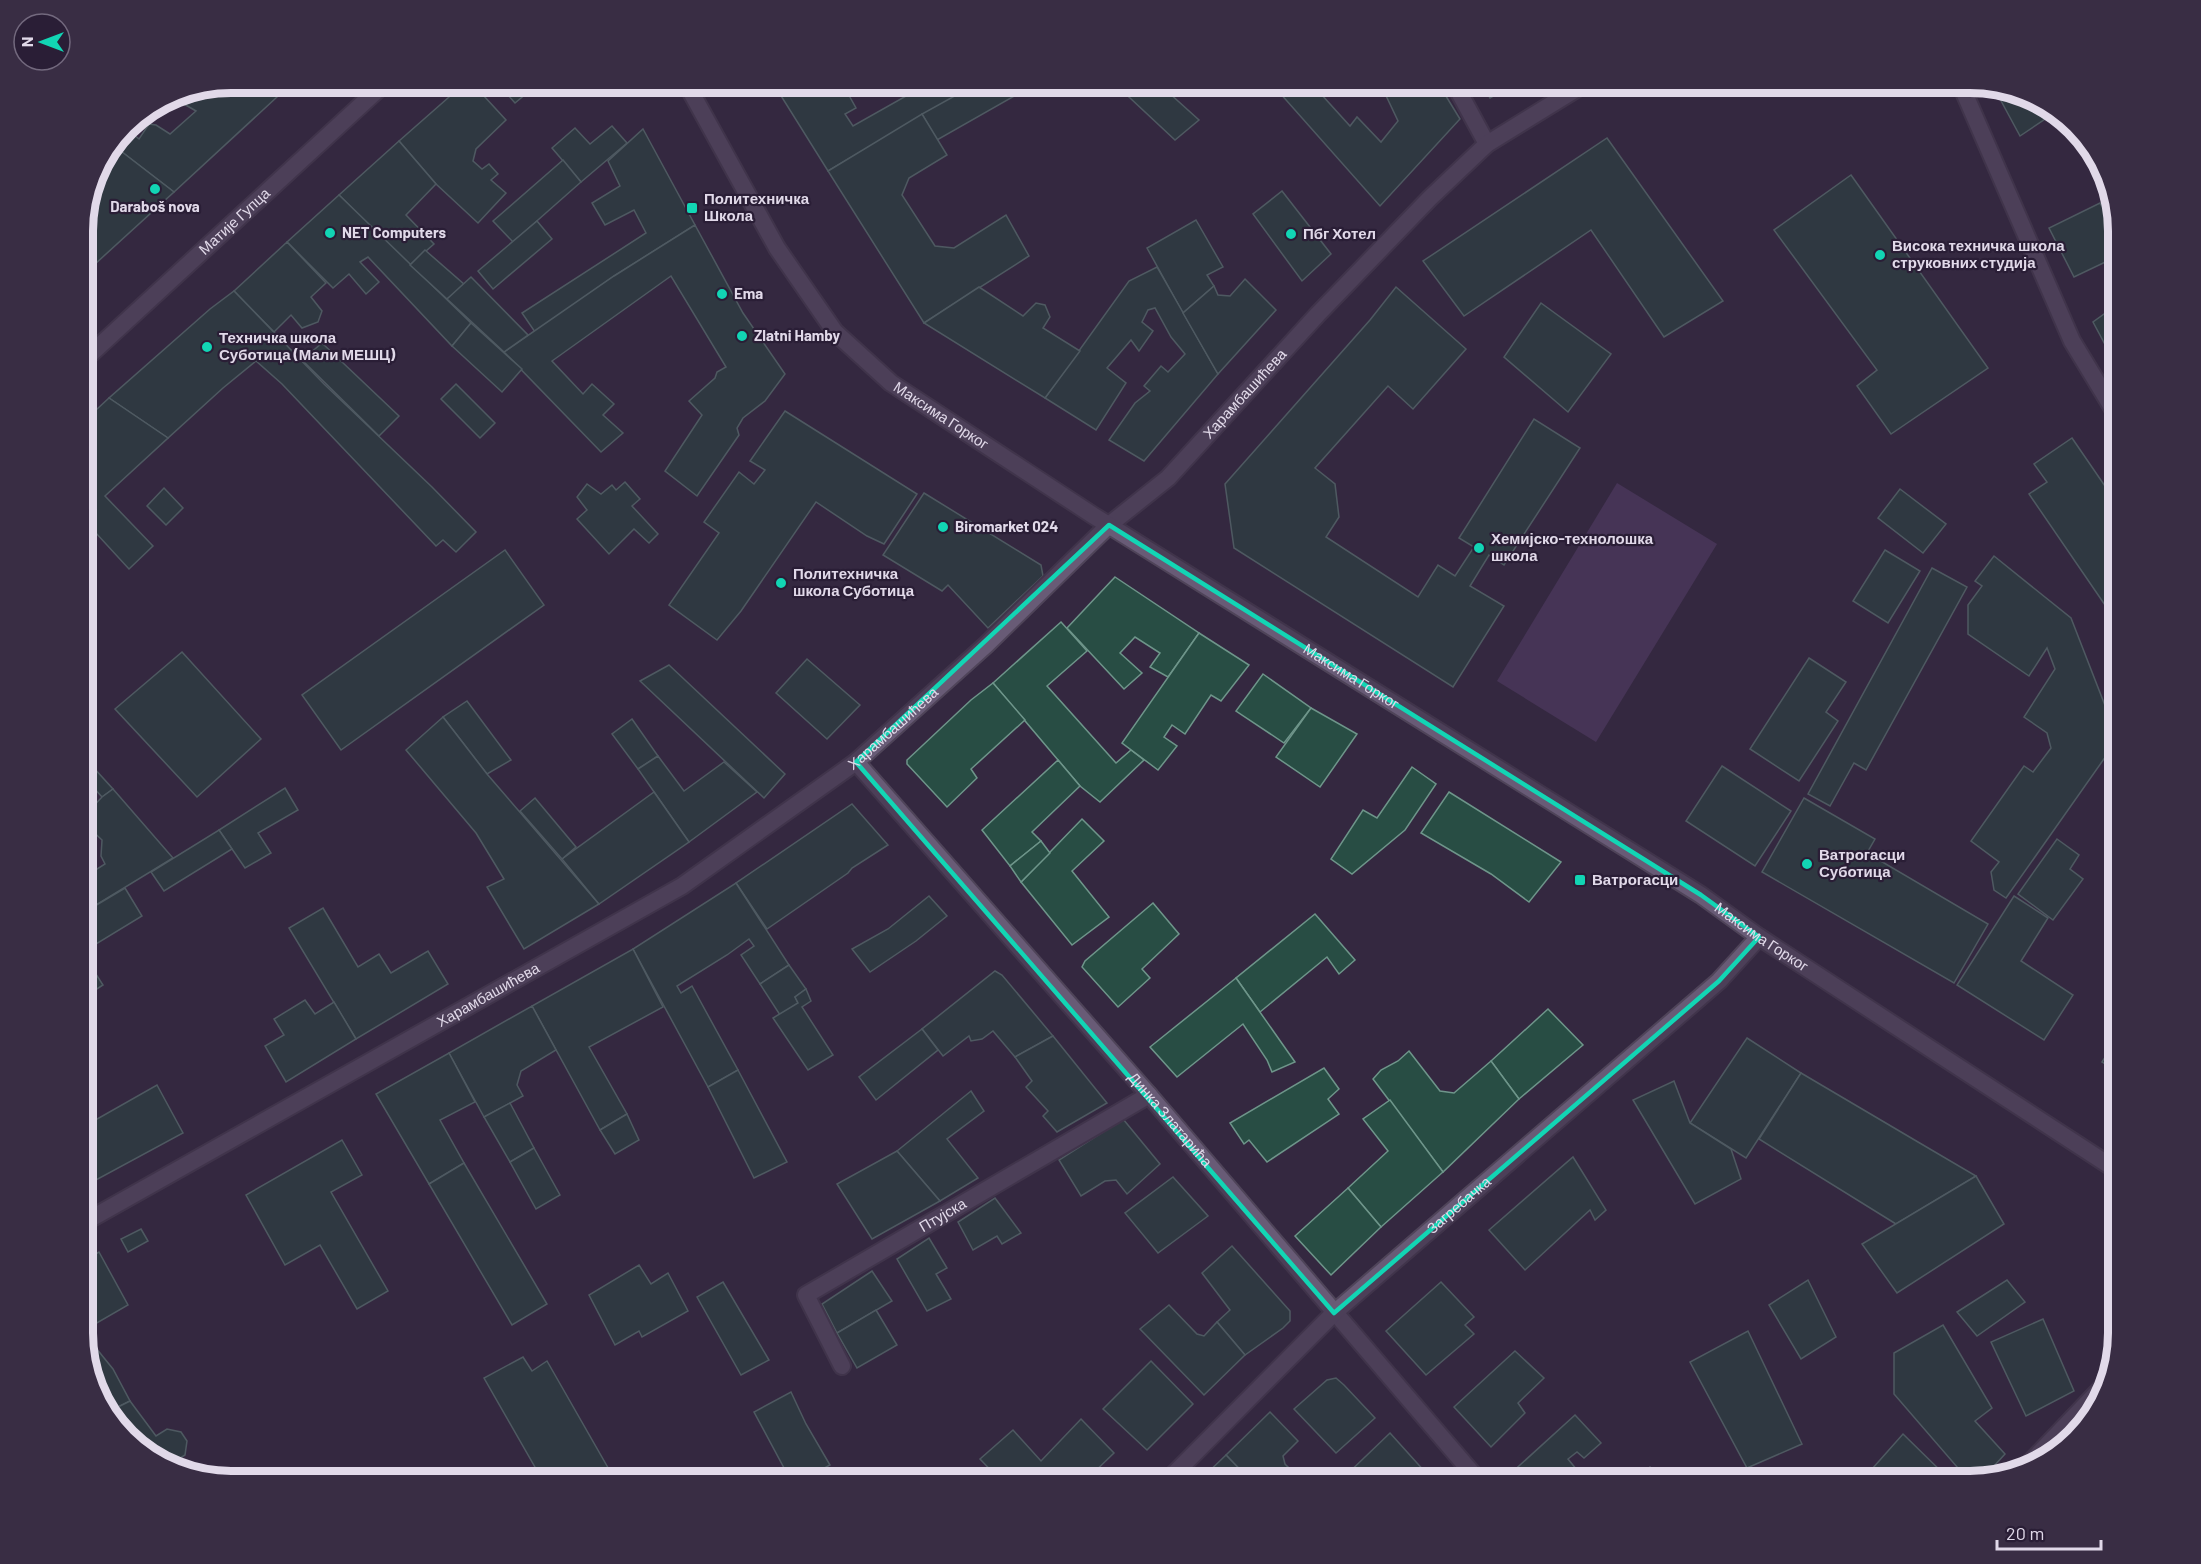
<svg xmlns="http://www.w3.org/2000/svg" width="2201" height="1564" font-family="Barlow,sans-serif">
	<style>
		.pitch { fill: #5b4371 }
		.building { fill: #284d44; stroke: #6e958a; stroke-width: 1.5 }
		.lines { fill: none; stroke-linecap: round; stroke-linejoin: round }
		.minor-casing { stroke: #4f4459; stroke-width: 20 }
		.tertiary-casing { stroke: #4f4459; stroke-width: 20 }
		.secondary-casing { stroke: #4f4459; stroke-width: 20 }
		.minor { stroke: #685b76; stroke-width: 16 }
		.tertiary { stroke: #685b76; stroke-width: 16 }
		.secondary { stroke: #685b76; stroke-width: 16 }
		.marked { fill: none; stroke: #12d5b4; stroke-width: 4.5; stroke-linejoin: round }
		.poi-dot { fill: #12d5b4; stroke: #2a1e36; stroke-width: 2 }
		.labels { text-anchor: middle; stroke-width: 4.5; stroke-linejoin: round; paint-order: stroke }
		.poi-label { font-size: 15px; font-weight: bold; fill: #e1d9e9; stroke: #2a1e36; text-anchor: start }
		.street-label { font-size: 15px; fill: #e1d9e9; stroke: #2a1e36 }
		.rim { fill: none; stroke: #e1d9e9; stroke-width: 8 }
	</style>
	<rect width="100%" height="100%" fill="#342840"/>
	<path class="pitch" d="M1617,483l100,61 -121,198 -99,-61z"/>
	<g class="building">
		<path d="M231,82l59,1v2l-116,107 -61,-47 17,-22 -2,7 11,9 10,-15 7,1 14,9 26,-23 -26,-15 4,-2z"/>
		<path d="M465,83h7l34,37 -30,29 -3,12 9,8 7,-5 9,10 -7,6 15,13 -28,30 -42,-39 -37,-43z"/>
		<path d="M497,83h42l-24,20z"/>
		<path d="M773,83h69l14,25 -11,6 8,12 76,-43h49l-150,88z"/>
		<path d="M978,83h59l-100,57 -15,-26z"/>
		<path d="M1114,83h44l41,37 -24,20z"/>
		<path d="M1271,83h40l39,43 7,-9 24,25 17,-21 -18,-38h58l22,36 -80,87z"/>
		<path d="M1481,83h36l-27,15z"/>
		<path d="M1993,86l25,4 39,21 -37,25z"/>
		<path d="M922,114l25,41 -38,23 -7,17 33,51 19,2 52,-33 23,41 -105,67 -96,-152z"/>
		<path d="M612,126l15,17 -46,39 -29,-34 23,-20 15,16z"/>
		<path d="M643,129l52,96 -81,51 -79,56 -13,-19 124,-80 -12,-23 -29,15 -13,-22 28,-17 -12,-25z"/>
		<path d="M1607,138l116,163 -59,36 -73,-107 -127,86 -41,-55z"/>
		<path d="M399,141l37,43 -30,31 28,29 -24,21 -71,-70z"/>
		<path d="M113,145l61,47 -91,83v-54l3,-14 13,-12v-7l-6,-5 5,-18z"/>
		<path d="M563,160l18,22 -68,60 -20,-21z"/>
		<path d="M1851,175l137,193 -97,66 -34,-48 20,-16 -103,-140z"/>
		<path d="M1282,191l49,63 -29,27 -49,-67z"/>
		<path d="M339,195l132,128 -19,23 -84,-89 -8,5 19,20 -13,12 -17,-20 -16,14 -46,-46z"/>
		<path d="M2100,203l13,21 3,-2 2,8v26l-44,21 -25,-49z"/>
		<path d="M1196,220l27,47 -16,8 7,11 -31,27 -36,-65z"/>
		<path d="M537,221l15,18 -59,50 -15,-18z"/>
		<path d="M695,225l48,88 42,61 -20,27 -22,17 -6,10 2,7 -42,61 -32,-25 37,-56 -13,-14 26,-23 2,-6 9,-5 -55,-91 -119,85 31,33 9,-10 22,20 -11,11 20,18 -22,19 -97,-100 110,-76z"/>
		<path d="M287,242l39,41 -15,14 11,14 -4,11 -16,6 -11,-13 -17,17 -40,-41z"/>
		<path d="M425,250l40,35 -18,14 -37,-34z"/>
		<path d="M1157,267l61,107 -74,87 -35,-21 26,-37 15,-12 -6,-5 17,-20 7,6 17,-18 -14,-17 -16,-29 -7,2 -6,12 11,9 -14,20 -8,-11 -24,28 19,15 -30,47 -51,-32 84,-117z"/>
		<path d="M471,277l57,58 -24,17 -57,-53z"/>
		<path d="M1245,279l31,31 -58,64 -35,-61 31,-27 4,9 12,1z"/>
		<path d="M979,287l44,29 13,-13 9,2 5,12 -7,11 37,23 -35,47 -121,-75z"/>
		<path d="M1396,287l70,62 -53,60 -25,-23 -73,82 20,16 4,33 -13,20 92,60 20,-32 17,11 19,-29 -15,-9 75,-119 46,29 -76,117 -15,-10 -19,31 34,20 -51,81 -219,-139 -9,-64 145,-164z"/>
		<path d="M234,291l90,93 108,103 44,45 -20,20 -13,-12 -7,6 -154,-162 -26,-23 -33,27 -55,50 -59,-40 101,-89z"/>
		<path d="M1541,303l70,51 -43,58 -64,-55z"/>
		<path d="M2118,304v58l-2,3 -23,-43z"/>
		<path d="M471,323l51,46 -20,23 -50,-46z"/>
		<path d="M322,343l77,73 -20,20 -77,-76z"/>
		<path d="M456,384l39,39 -15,15 -39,-39z"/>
		<path d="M109,398l59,40 -63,58 48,50 -24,23 -46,-50v-97z"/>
		<path d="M785,411l132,83 -33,50 -17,-8 -51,-34 -75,109 -24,29 -48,-35 50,-72 -15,-11 35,-50 15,12 11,-14 -15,-9z"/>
		<path d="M2072,438l46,67v119l-89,-130 18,-12 -13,-18z"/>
		<path d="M625,482l15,17 -8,7 26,28 -9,9 -15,-14 -25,25 -32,-35 10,-9 -10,-13 10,-13 14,10 11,-9 4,5z"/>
		<path d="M164,488l19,20 -17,17 -19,-19z"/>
		<path d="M1900,489l46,35 -23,29 -45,-35z"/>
		<path d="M924,493l117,72 2,11 -55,52 -40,-43 -6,6 -59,-36z"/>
		<path d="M505,550l39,55 -203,145 -39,-55z"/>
		<path d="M1885,550l35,21 -32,52 -35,-22z"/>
		<path d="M1994,556l77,62 47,121 -112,159 -12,-8 -3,-18 8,-10 -28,-21 53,-75 9,6 18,-24 -4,-15 -23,-16 31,-48 -8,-21 -18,28 -61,-42v-29l14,-19 -7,-5z"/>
		<path d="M1932,568l35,19 -101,183 -12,-7 -24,43 -22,-12z"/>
		<path d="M1115,577l84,56 -31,44 -18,-10 10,-14 -25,-16 -15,16 22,20 -18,16 -57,-61z"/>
		<path d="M1061,622l26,29 -40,35 69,77 15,-13 13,10 -44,42 -20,-16 -87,-103z"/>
		<path d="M1199,633l50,32 -28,36 -10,-6 -26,39 -13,-9 -8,12 13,9 -19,24 -36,-27z"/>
		<path d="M182,652l79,87 -64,58 -82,-88z"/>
		<path d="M1809,658l37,24 -20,30 12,9 -39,60 -49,-32z"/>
		<path d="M807,659l53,46 -33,34 -51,-46z"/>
		<path d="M669,665l116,109 -21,24 -124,-117z"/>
		<path d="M1263,674l48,34 -27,35 -48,-32z"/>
		<path d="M993,683l32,37 -54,49 6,9 -30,29 -40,-43v-4l64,-60z"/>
		<path d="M467,701l44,59 -24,14 -44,-57z"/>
		<path d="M1311,708l46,26 -37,53 -44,-30z"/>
		<path d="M443,717l44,57 112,130 -75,45 -37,-62 17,-8 -28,-46 -70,-83z"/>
		<path d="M632,719l26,37 -20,13 -26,-35z"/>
		<path d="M83,756l30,33 -11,8 -19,-21z"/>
		<path d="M658,756l26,35 40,-29 33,30 -68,50 -51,-73z"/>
		<path d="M1058,760l22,26 -48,46 9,9 -31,25 -28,-36z"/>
		<path d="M1722,766l69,45 -36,55 -69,-45z"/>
		<path d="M1412,767l24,17 -31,46 -53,44 -21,-15 32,-49 14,8z"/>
		<path d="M285,788l13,22 -40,23 13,20 -26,15 -26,-38z"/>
		<path d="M113,789l60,69 -90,55v-35l22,-14 -4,-8 1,-16 -19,-18v-5l19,-20z"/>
		<path d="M654,792l35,50 -90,62 -37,-45z"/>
		<path d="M1449,792l112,70 -32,40 -38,-28 -70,-41z"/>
		<path d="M535,798l41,49 -14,12 -42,-48z"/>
		<path d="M1804,798l71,41 -8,14 121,71 -34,59 -192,-111z"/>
		<path d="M852,804l36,41 -36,23 -4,5 -81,56 -31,-46z"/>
		<path d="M1082,819l22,22 -32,30 37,46 -37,28 -51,-63z"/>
		<path d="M219,830l13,19 -68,42 -13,-19z"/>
		<path d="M2057,839l22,16 -9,14 13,10 -30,41 -35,-26z"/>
		<path d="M1041,841l9,12 -29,29 -11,-16z"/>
		<path d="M736,883l53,82 -29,19 -19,-29 13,-9 -5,-7 -22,16 -50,31 4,7 11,-7 46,84 -30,17 -75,-138z"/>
		<path d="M125,888l17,28 -59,36v-39z"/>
		<path d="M929,896l18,20 -31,25 -46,31 -18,-23 36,-20z"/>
		<path d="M2014,896l34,22 -27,43 52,34 -29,45 -87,-55z"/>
		<path d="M1153,903l26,31 -37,35 8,9 -32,29 -36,-40 3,-6z"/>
		<path d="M323,908l35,59 21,-13 12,19 37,-22 20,33 -92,55 -67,-111z"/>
		<path d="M1315,914l40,46 -16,14 -12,-17 -67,55 -24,-34z"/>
		<path d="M633,949l30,58 -74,40 38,67 -27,16 -68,-124z"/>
		<path d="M83,954l20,31 -20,13z"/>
		<path d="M789,965l17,24 -11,8 3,6 -18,12 -20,-31z"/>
		<path d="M995,971l7,4 51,61 -38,21 -22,-26 -11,8 -11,2 -2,-5 -26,20 -21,-27z"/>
		<path d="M1236,978l59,84 -23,10 -5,-12 -24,-36 -66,53 -27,-30z"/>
		<path d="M806,989l5,12 -9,6 31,48 -25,15 -35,-52 25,-15 -3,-6z"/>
		<path d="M305,1000l10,14 19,-12 22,37 -70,43 -21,-36 19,-11 -10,-16z"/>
		<path d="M532,1006l24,44 -35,21 -4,14 6,11 -39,21 -35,-64z"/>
		<path d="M1548,1009l35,36 -64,54 -28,-38z"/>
		<path d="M922,1029l16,21 -62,50 -17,-23z"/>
		<path d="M1053,1036l54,67 -50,29 -14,-16 5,-5 -22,-24 6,-6 -17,-24z"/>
		<path d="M2118,1037v35l-16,-10z"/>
		<path d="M1747,1038l54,35 -55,85 -56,-35z"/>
		<path d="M1409,1051l31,40 14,2 37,-32 28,38 -76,73 -70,-93 8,-9 17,-9z"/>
		<path d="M449,1053l26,49 -35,18 24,43 -35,21 -53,-90z"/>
		<path d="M1324,1068l15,21 -11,10 11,15 -72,48 -18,-22 -5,4 -14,-21z"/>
		<path d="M738,1070l49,92 -33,16 -46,-91z"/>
		<path d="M1801,1073l117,69 58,34 -80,48 -137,-85z"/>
		<path d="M1674,1081l16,42 41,26 10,30 -46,25 -62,-104z"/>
		<path d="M157,1085l26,48 -100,54v-60z"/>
		<path d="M971,1091l13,20 -37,28 31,39 -38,23 -43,-50z"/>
		<path d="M1390,1100l53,72 -62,55 -33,-39 40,-37 -25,-32z"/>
		<path d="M510,1103l24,45 -24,14 -26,-45z"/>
		<path d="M627,1114l12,26 -24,14 -15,-24z"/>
		<path d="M1123,1119l37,45 -33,30 -11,-14 -11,1 -24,15 -22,-36z"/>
		<path d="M342,1140l20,35 -31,17 57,99 -31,18 -37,-64 -35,20 -39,-70z"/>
		<path d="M534,1148l26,47 -24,14 -26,-47z"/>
		<path d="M897,1151l43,50 -68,38 -35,-55z"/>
		<path d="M1573,1157l33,53 -11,10 -5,-10 -65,60 -36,-40z"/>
		<path d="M464,1163l83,141 -35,21 -83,-141z"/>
		<path d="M1976,1176l28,48 -107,69 -35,-49z"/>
		<path d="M1173,1177l35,39 -50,37 -33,-40z"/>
		<path d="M1348,1188l33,39 -50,48 -36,-39z"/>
		<path d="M995,1198l26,35 -19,11 -5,-8 -24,14 -15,-28z"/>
		<path d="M141,1229l7,12 -20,11 -7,-13z"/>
		<path d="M929,1238l18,30 -11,6 15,25 -24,12 -30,-52z"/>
		<path d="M1232,1246l58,65v10l-7,7 -38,27 -28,-33 13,-12 -28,-37z"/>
		<path d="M99,1252l29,53 -45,26v-70z"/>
		<path d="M639,1265l12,19 17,-11 20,38 -46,26 -3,-6 -24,14 -26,-50z"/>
		<path d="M872,1271l20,30 -55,32 -15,-29z"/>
		<path d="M1808,1280l28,57 -35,22 -32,-54z"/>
		<path d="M2007,1280l18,22 -48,34 -20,-24z"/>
		<path d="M723,1282l46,78 -28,15 -44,-78z"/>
		<path d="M1441,1282l33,35 -9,8 9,9 -48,41 -40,-44z"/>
		<path d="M1169,1305l28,29 7,2 13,-14 28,33 -41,40 -64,-66z"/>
		<path d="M876,1310l21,35 -40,23 -20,-35z"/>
		<path d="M2043,1319l31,72 -48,25 -35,-74z"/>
		<path d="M1943,1325l49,83 -17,13 30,33 -22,24 -13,4 -76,-88v-41z"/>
		<path d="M1748,1331l54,113 -55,24 -57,-106z"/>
		<path d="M83,1332l30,37 17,32 -22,11 -10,-13 -15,-56z"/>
		<path d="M1515,1351l29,27 -26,25 7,10 -34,34 -37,-40z"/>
		<path d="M523,1357l9,14 15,-10 64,112 -14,8h-54l-59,-103z"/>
		<path d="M1151,1361l42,43 -46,46 -44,-41z"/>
		<path d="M1336,1378l8,7 31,33 -39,35 -42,-44 33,-29z"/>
		<path d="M791,1392l15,32 24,41 -29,16h-10l-37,-69z"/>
		<path d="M130,1401l26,35 11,-7 14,3 6,9 -2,14 -11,7 9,12 -42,-23 -33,-39z"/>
		<path d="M1270,1412l28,29 -15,15 2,8 17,17h-51l-25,-26z"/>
		<path d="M1575,1415l26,28 -17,15 -7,-6 -9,7 18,22h-71l-6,-6z"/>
		<path d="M1081,1419l33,34 -29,28h-84l-21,-22 33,-29 28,31z"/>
		<path d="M1390,1433l36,40 -8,8h-78z"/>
		<path d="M1903,1434l48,47h-67l-12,-12z"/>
		<path d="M1226,1455l25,26h-52z"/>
		<path d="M1650,1467l13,14h-28z"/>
		<path d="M1774,1473l8,8h-16z"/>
	</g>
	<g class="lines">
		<g class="minor-casing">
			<g id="minor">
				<path d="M1454,83l33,61"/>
				<path d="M1960,83l112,258 46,76"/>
				<path id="s1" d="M856,762l293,333 330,386"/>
				<path id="s2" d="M83,1223l599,-337 174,-124 130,-117 123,-120 59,-47 150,-164 112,-116 57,-54 99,-61"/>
				<path id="s3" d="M842,1366l-36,-71 343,-200"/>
				<path d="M2024,1469l87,-91"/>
			</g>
		</g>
		<g class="tertiary-casing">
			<g id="tertiary">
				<path id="s4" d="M83,361l302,-278"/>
			</g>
		</g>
		<g class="secondary-casing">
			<g id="secondary">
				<path id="s5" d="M686,83l91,165 58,84 56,51 203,133 607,379 58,42 359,234"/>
				<path id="s6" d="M1167,1481l167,-168 385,-332 40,-44"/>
			</g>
		</g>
		<use href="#minor" class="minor"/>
		<use href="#tertiary" class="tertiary"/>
		<use href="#secondary" class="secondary"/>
	</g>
	<path d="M0 0H2201V1564H0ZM1109,525l592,370 58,42 -40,44 -385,332 -478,-551z" fill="#342840" fill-opacity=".55" fill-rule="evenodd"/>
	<path class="marked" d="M1109,525l592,370 58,42 -40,44 -385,332 -478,-551z"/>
	<g class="poi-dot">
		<circle cx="155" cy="189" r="6"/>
		<rect x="686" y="202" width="12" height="12" rx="3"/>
		<circle cx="330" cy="233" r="6"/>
		<circle cx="1291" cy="234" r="6"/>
		<circle cx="1880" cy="255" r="6"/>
		<circle cx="722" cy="294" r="6"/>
		<circle cx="742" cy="336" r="6"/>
		<circle cx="207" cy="347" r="6"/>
		<circle cx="943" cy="527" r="6"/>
		<circle cx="1479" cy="548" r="6"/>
		<circle cx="781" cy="583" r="6"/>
		<circle cx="1807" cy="864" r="6"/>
		<rect x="1574" y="874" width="12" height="12" rx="3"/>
	</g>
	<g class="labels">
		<g class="poi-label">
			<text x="704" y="204">Политехничка<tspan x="704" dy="17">Школа</tspan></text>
			<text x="155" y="212" text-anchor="middle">Daraboš nova</text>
			<text x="342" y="238">NET Computers</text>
			<text x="1303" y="239">Пбг Хотел</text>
			<text x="1892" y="251">Висока техничка школа<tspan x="1892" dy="17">струковних студија</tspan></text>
			<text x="734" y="299">Ema</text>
			<text x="754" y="341">Zlatni Hamby</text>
			<text x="219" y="343">Техничка школа<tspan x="219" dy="17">Суботица (Мали МЕШЦ)</tspan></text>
			<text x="955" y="532">Biromarket 024</text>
			<text x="1491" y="544">Хемијско-технолошка<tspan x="1491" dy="17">школа</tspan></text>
			<text x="793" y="579">Политехничка<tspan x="793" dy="17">школа Суботица</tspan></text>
			<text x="1819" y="860">Ватрогасци<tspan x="1819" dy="17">Суботица</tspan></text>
			<text x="1592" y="885">Ватрогасци</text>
		</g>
		<g class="street-label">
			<text dy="5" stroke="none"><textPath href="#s4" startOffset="206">Матије Гупца</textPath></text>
			<text dy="5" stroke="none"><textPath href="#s2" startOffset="1437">Харамбашићева</textPath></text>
			<text dy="5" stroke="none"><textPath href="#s5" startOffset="426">Максима Горког</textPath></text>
			<text dy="5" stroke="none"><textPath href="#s5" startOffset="912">Максима Горког</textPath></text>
			<text dy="5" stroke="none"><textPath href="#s2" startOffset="951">Харамбашићева</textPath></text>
			<text dy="5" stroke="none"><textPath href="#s5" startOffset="1398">Максима Горког</textPath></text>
			<text dy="5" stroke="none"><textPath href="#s2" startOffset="465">Харамбашићева</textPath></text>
			<text dy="5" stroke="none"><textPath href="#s1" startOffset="476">Динка Златарића</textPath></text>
			<text dy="5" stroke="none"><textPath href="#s6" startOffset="402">Загребачка</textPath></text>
			<text dy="5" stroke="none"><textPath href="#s3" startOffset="238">Птујска</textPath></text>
		</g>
	</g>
	<path d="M0 0H2201V1564H0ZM231 93H1970A138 138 0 0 1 2108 231V1333A138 138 0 0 1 1970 1471H231A138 138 0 0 1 93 1333V231A138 138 0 0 1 231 93Z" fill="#392d44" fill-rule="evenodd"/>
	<path class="rim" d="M231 93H1970A138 138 0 0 1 2108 231V1333A138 138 0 0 1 1970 1471H231A138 138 0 0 1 93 1333V231A138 138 0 0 1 231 93Z"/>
	<g transform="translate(42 42) rotate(270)"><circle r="28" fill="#2a1e36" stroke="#73697e" stroke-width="1.5"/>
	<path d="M0-4.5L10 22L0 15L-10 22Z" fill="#12d5b4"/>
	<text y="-9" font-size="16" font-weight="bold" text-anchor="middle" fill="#e1d9e9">N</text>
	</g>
	<path d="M1997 1540v9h104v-9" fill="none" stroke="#e1d9e9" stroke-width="3"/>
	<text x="2006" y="1540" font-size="18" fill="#e1d9e9" stroke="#2a1e36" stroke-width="4.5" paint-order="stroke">20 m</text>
</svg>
